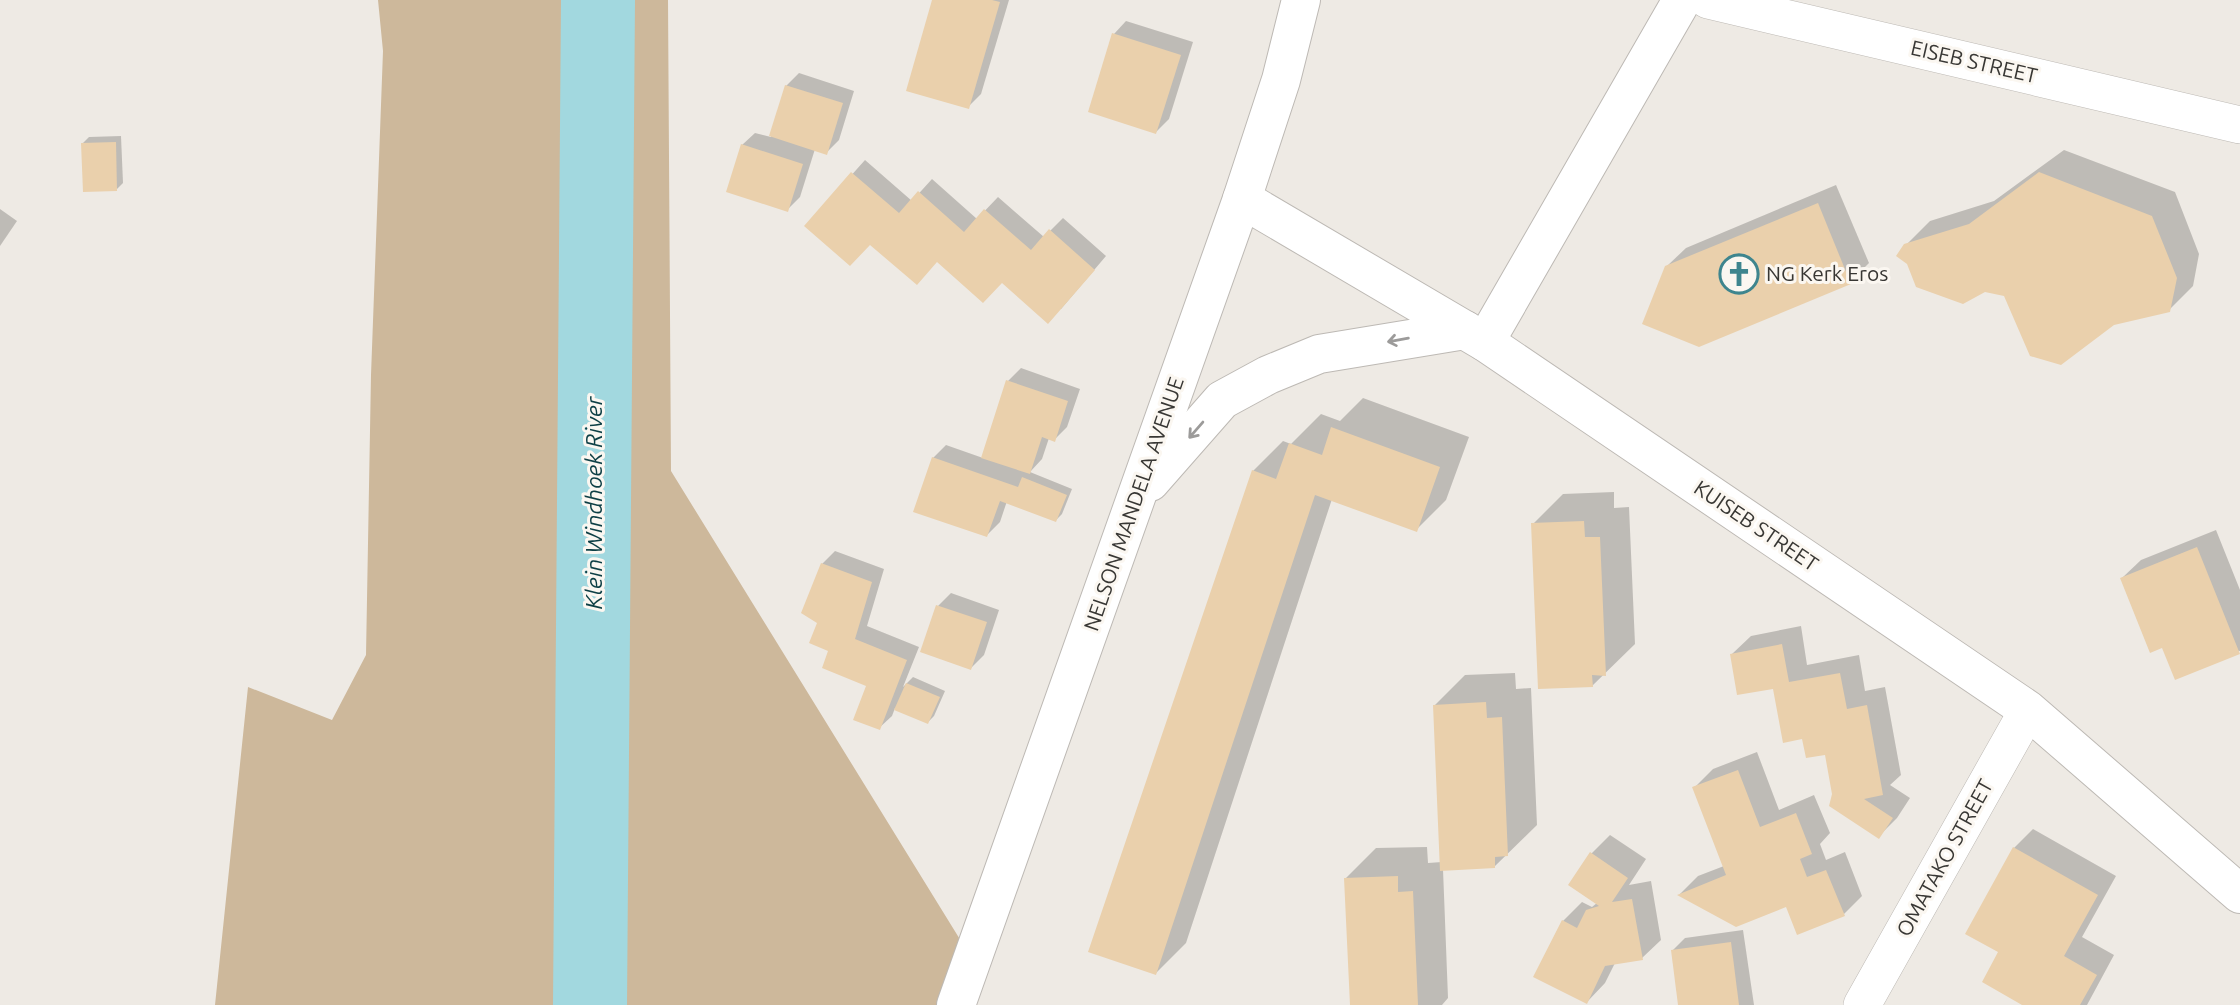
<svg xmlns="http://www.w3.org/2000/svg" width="2240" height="1005" font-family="Ubuntu,sans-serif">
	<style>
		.green { fill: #cdb89b }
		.shadow { fill: #0003 }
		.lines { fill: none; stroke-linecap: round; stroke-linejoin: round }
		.river { stroke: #a2d8df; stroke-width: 74 }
		.building { fill: #ead0ac }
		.street-casing { stroke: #bdb9b4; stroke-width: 38 }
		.secondary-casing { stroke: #bdb9b4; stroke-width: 40 }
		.street { stroke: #fff; stroke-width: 37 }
		.secondary { stroke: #fff; stroke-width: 38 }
		.oneway { stroke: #9c9b9a }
		.labels { text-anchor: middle; stroke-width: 6; stroke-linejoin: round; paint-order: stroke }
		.street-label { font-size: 21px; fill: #383734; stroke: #fbf7f1 }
		.poi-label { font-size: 21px; fill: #383734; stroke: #fbf7f1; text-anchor: start }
		.water-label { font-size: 23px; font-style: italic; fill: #0d3f45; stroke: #fbf7f1 }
	</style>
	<rect width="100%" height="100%" fill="#eeeae4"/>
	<path class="green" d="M378,0h290l3,471 298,483 -17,51h-737l33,-318 84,33 34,-65 5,-280 12,-324z"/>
	<g class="shadow">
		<path d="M934,0h75l-28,94 -13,13z"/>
		<path d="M1126,21l67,21 -24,77 -13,13 -42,-98z"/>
		<path d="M799,73l55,18 -15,49 -13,13 -11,-4 -15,48 -13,13 -45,-65 13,-12 16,4 15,-51z"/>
		<path d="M121,136l2,47 -6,6 -34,-46 6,-6z"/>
		<path d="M2064,150l111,42 24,62 -6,32 -24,24 -164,-16 -99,-49 24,-24 64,-20z"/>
		<path d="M865,160l47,41 20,-22 45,40 21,-22 46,40 19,-19 43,38 -45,53 -59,-28 -64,-20 -132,-35z"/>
		<path d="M1836,185l33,78 -19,19 -184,-15 20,-19z"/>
		<path d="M0,209l17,12 -17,25z"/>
		<path d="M1021,368l59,21 -13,38 -13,13 -5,-2 -7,21 -12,13 42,17 -10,25 -6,6 -49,-19 -7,21 -13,13 -54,-77 13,-13 37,13 25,-77z"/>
		<path d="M1363,398l106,39 -23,63 -30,30 -84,-31 -146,444 -30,30 97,-502 30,-30 8,3 30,-30 19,7z"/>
		<path d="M1614,492v16l15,-1 6,137 -43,42 -59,-162 30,-30z"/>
		<path d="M2216,530l24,60v61l-77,-5 -41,-68 19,-18z"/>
		<path d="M835,551l49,18 -17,57 52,21 -16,40 10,-10 32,14 -11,25 -6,6 -33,-14 -3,8 -13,12 -11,-43 -37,-35 -12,-27 3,-59z"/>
		<path d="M951,593l48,17 -15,45 -13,13 -33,-62z"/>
		<path d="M1801,626l6,39 52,-10 6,36 20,-4 16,88 -11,10 20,13 -13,20 -19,19 -44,-43 -8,-41 -22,-16 -29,-50 -43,-33 19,-18z"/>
		<path d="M1515,673l1,16 15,-1 6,137 -43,42 -51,2 5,129 -6,7h-90l-6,-127 30,-30 51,-1 1,16 14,-1 -7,-157 30,-30z"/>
		<path d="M1757,752l22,58 35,-15 16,38 -10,11 6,16 19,-8 17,44 -18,18 -57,-9 -107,-11 18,-18 26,-10 -30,-78 19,-19z"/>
		<path d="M2033,829l83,47 -34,61 32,18 -27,50h-61l-25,-53 13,-104z"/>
		<path d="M1610,835l36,24 -17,26 22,-4 10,59 -19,18 -27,5 -10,20 -18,19 -24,-81 19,-19 10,5 5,-4 -6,-49z"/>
		<path d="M1743,930l11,75h-74l-8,-54 13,-13z"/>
	</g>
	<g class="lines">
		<path class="river" d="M590,1005l8,-1005"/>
	</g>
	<g class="building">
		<path d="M932,0h60l8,2 -31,107 -63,-18z"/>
		<path d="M1112,33l69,22 -25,79 -68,-22z"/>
		<path d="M785,85l58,18 -16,52 -58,-19z"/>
		<path d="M116,142l1,49 -34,1 -2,-49z"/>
		<path d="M741,144l62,20 -15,48 -62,-20z"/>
		<path d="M851,172l48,41 19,-22 46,41 20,-23 47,41 18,-21 46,41 -47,54 -46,-41 -19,20 -46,-41 -20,23 -47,-40 -20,21 -46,-40z"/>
		<path d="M2039,172l113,44 25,62 -7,34 -56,13 -53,40 -31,-9 -26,-60 -19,-4 -22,12 -47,-17 -9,-23 -11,-8 8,-12 65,-20z"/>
		<path d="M1818,203l33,81 -152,63 -57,-23 23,-58z"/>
		<path d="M1006,380l62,21 -13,41 -13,-5 -12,37 -49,-16z"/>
		<path d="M1331,427l109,40 -23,65 -102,-37 -159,480 -68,-23 164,-482 24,9 13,-36 33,12z"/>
		<path d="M932,457l86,30 4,-10 45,18 -11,27 -56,-21 -13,36 -74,-25z"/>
		<path d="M1584,521l1,16h15l6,139 -14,-1 1,12 -55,2 -7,-166z"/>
		<path d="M2197,547l43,107 -65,26 -13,-32 -12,5 -30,-75z"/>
		<path d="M821,563l51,19 -17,57 52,21 -27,70 -27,-10 13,-34 -44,-18 6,-17 -19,-8 8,-20 -16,-10z"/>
		<path d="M936,605l51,17 -16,48 -51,-18z"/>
		<path d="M1782,644l7,38 51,-9 7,36 20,-4 16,90 -19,4 29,19 -14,21 -50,-33 3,-12 -7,-39 -19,3 -4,-19 -19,4 -10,-54 -36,6 -7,-41z"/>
		<path d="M906,683l34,14 -12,27 -34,-14z"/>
		<path d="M1486,702l1,16 15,-1 6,139 -13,1v11l-55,3 -7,-166z"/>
		<path d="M1738,770l22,57 36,-14 16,41 -12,5 7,18 19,-7 19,46 -48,19 -11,-28 -50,20 -59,-32 49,-20 -34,-88z"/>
		<path d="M2013,847l85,48 -34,61 33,19 -17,30h-58l-40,-23 16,-30 -33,-18z"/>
		<path d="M1590,852l38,26 -16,24 20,-3 11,61 -38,6 -18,38 -54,-27 29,-57 15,8 9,-18 13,-4 -31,-21z"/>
		<path d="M1398,876v16l15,-1 5,114h-68l-6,-127z"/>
		<path d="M1731,942l8,63h-61l-7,-55z"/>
	</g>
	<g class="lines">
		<g class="street-casing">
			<g id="street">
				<path d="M1708,0l532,125"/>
				<path d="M1862,1005l166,-295"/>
			</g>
		</g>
		<g class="secondary-casing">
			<g id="secondary">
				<path d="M1242,199l243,143 543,368 212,184"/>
				<path d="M1485,342l197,-342"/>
				<path d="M1150,482l72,-82 46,-25 51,-21 146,-24"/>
				<path d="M956,1005l286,-806 39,-119 20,-80"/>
			</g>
		</g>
		<use href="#street" class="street"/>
		<use href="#secondary" class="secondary"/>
	</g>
	<defs><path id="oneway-shaft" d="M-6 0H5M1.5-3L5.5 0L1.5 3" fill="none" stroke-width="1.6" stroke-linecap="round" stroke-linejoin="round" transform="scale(1.75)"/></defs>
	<g class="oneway">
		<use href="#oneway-shaft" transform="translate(1398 340) rotate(170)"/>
		<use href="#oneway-shaft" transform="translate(1196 430) rotate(131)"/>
	</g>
	<defs>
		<g id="church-ring" transform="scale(2.0125)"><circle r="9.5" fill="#fbf7f1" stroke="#3e858e" stroke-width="1.5"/><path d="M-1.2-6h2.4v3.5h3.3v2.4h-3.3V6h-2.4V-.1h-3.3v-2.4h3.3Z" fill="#3e858e"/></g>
	</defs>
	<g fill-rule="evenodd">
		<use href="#church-ring" x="1739" y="274"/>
	</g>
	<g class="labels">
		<g class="street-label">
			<text transform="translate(1974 62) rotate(13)" y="7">EISEB STREET</text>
			<text transform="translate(1134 504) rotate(-71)" y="7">NELSON MANDELA AVENUE</text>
			<text transform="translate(1756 526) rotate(34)" y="7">KUISEB STREET</text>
			<text transform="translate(1945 858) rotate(-61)" y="7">OMATAKO STREET</text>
		</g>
		<g class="poi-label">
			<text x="1766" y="281">NG Kerk Eros</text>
		</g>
		<g class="water-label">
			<text transform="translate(594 503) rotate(-90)" y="8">Klein Windhoek River</text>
		</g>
	</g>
</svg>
